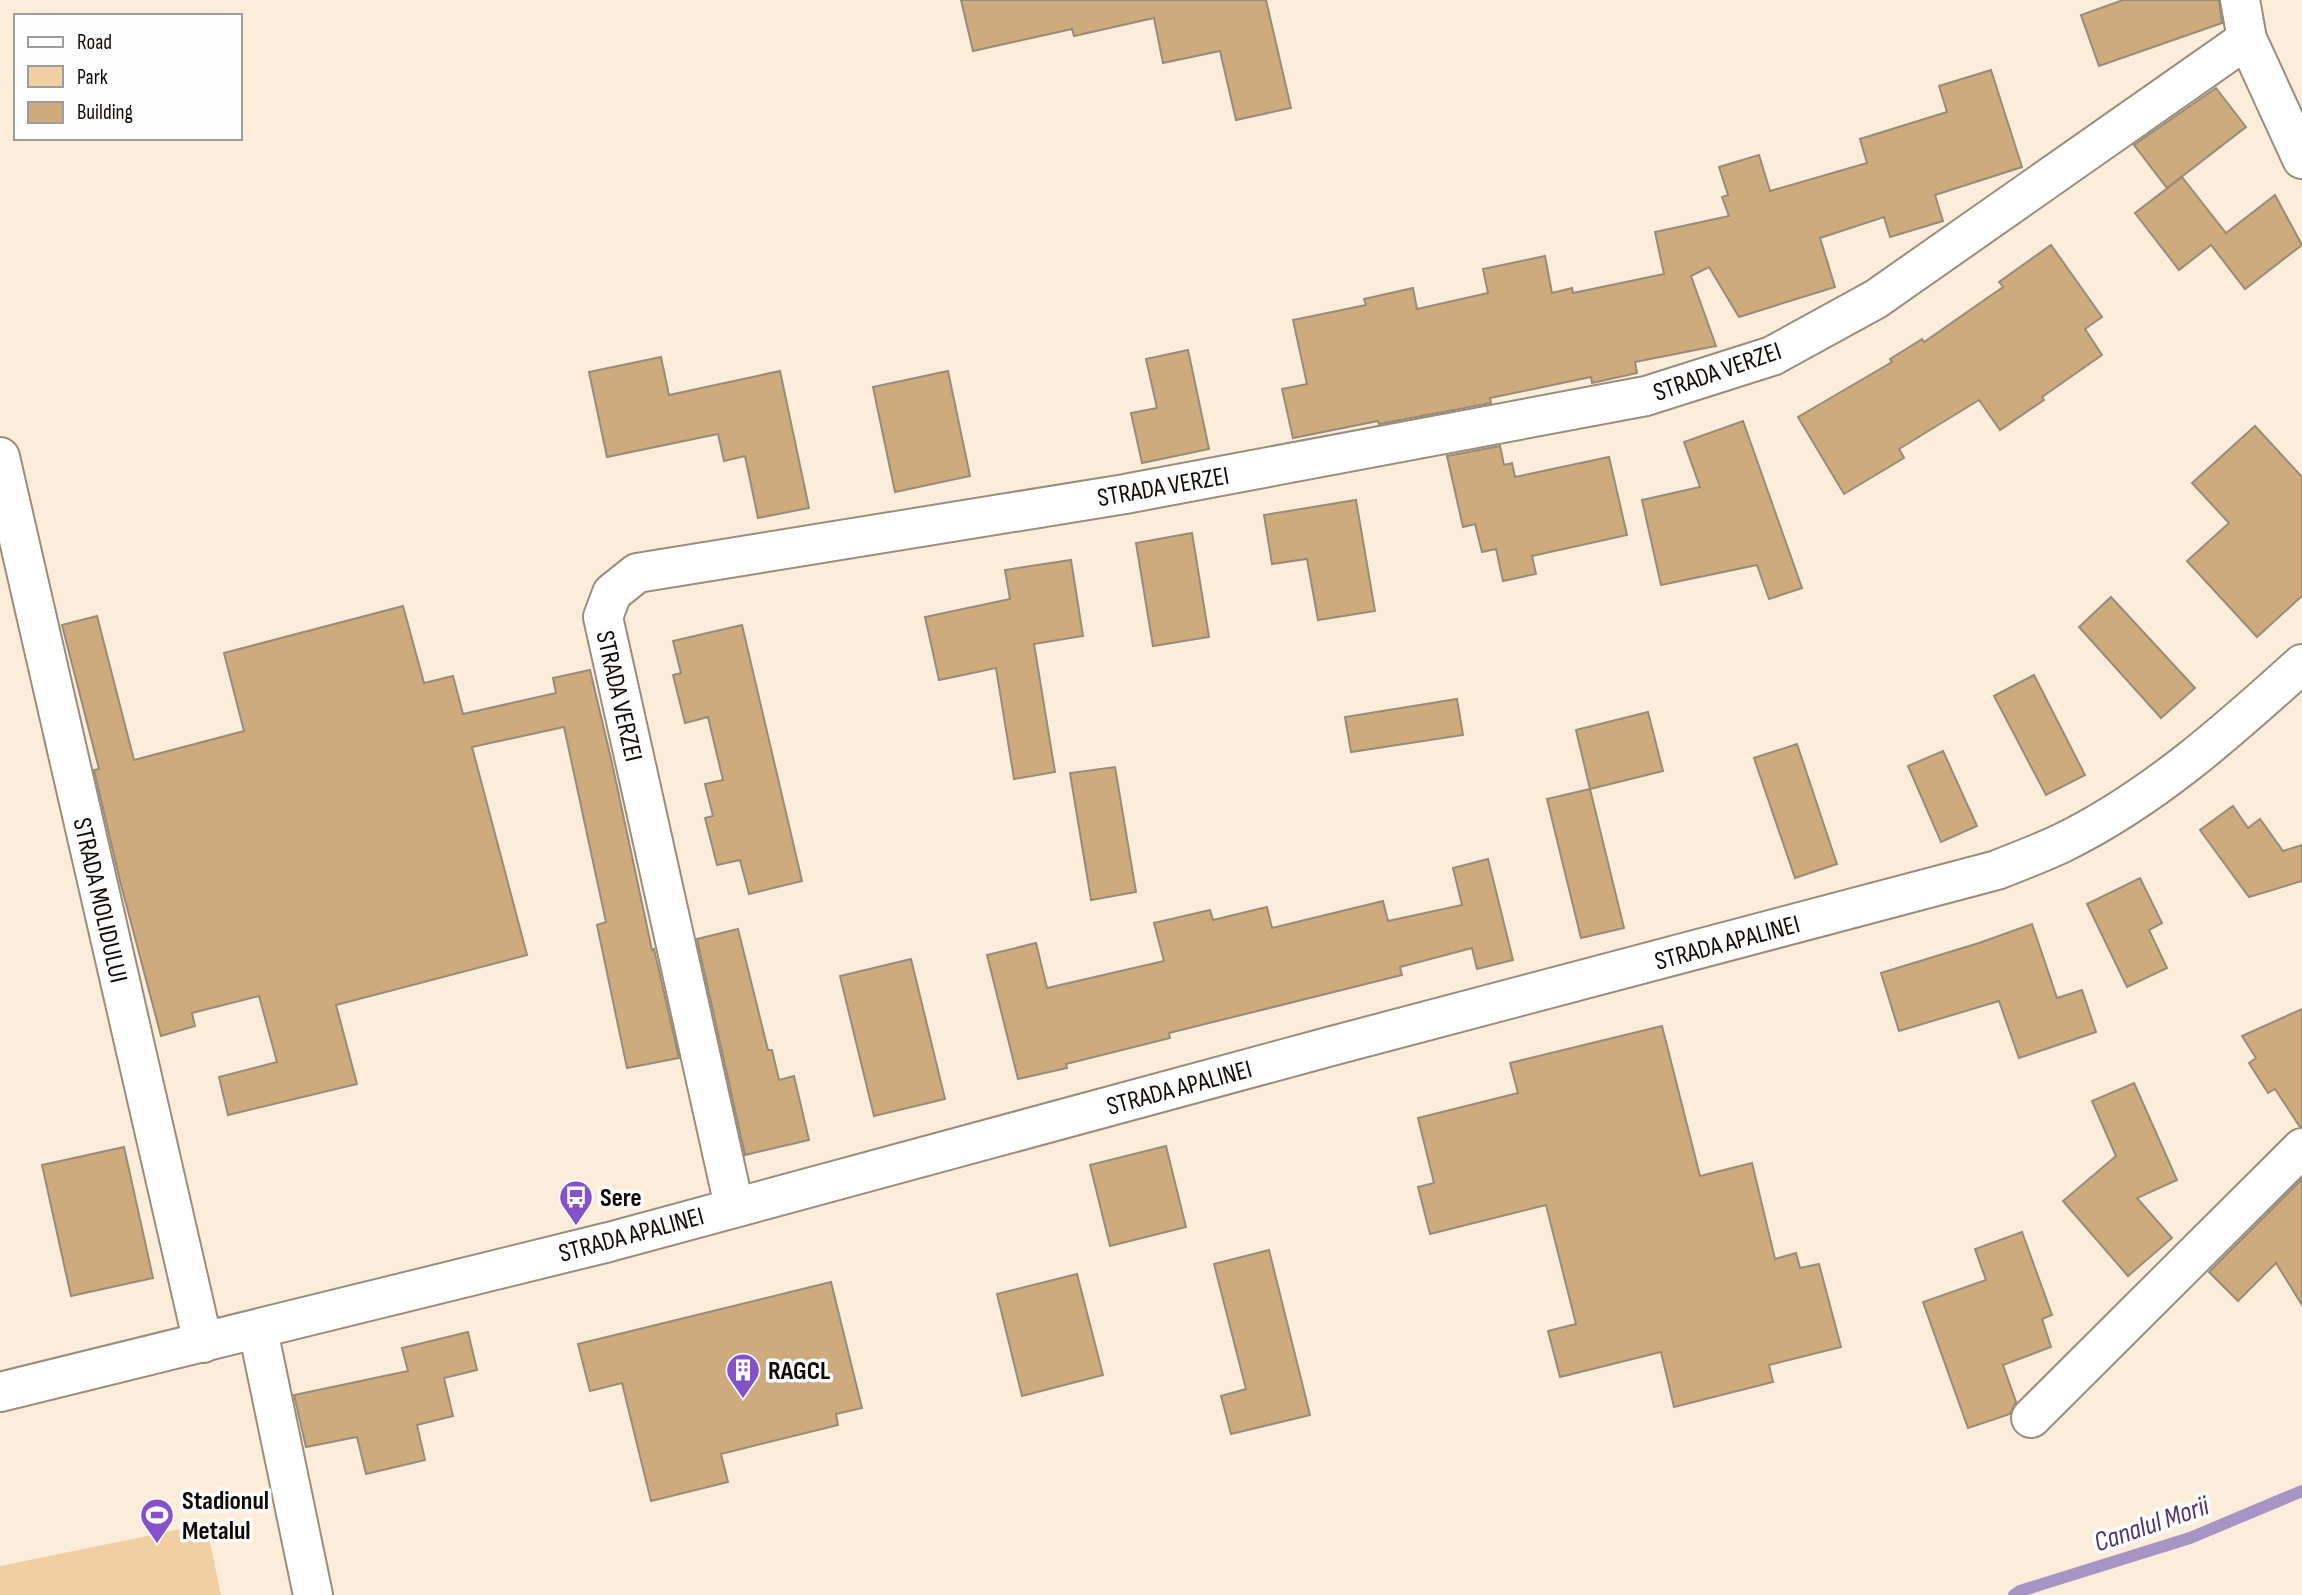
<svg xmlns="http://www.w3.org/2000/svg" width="2302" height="1595" font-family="'Sofia Sans Condensed',sans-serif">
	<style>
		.green { fill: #f0cfa2 }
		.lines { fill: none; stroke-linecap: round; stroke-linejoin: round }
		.stream { stroke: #a694c5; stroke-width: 12 }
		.building { fill: #cdab7d; stroke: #988b79; stroke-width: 2 }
		.minor-casing { stroke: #9a8d7b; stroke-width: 42 }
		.tertiary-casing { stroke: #9a8d7b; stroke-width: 42 }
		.minor { stroke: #fff; stroke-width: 38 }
		.tertiary { stroke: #fff; stroke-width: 38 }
		.labels { text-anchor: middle; stroke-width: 7; stroke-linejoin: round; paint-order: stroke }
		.street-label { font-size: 26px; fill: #0f0a05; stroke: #fdfdfd }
		.poi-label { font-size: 26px; font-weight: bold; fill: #0f0a05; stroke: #fdfdfd; text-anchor: start }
		.water-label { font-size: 28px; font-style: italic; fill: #4f3673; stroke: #fdfdfd }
	</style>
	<rect width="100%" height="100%" fill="#fcedda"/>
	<path class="green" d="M206,1524l15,71h-221v-29z"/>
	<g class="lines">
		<path class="stream" d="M2014,1595l6,-4 170,-53 112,-47"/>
	</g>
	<g class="building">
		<path d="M961,0h305l25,108 -55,12 -16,-69 -57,12 -9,-45 -80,18 -2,-7 -99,22z"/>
		<path d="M2123,0h96l3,23 -123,43 -18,-51z"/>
		<path d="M1991,70l31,97 -87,28 8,26 -53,16 -6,-20 -64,21 15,49 -96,30 -30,-50 -18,9 25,70 -81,16 2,11 -45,10 -1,-6 -101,21 1,5 -112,21 -1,-3 -85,17 -11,-49 25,-5 -14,-64 73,-15 -2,-6 49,-11 4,21 71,-16 -5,-24 62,-13 7,37 20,-5 1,5 91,-19 -9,-42 74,-16 -7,-19 6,-2 -9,-28 40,-12 11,36 97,-28 -7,-24 87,-27 -8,-26z"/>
		<path d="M2216,88l30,39 -79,61 -33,-43z"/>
		<path d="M2182,177l44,56 49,-38 27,50 -57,44 -34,-44 -32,25 -44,-57z"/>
		<path d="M2051,245l51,72 -17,12 17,26 -60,42 2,3 -44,30 -21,-30 -80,49 5,9 -60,36 -46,-77 94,-55 -2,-3 32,-20 2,3 79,-55 -4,-5z"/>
		<path d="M1188,350l21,99 -67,14 -11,-50 26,-5 -11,-49z"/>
		<path d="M661,357l8,38 111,-24 29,137 -51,10 -13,-62 -21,5 -6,-27 -111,23 -18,-85z"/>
		<path d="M948,371l22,105 -75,16 -22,-105z"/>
		<path d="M1743,421l59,167 -33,11 -12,-34 -96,20 -19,-85 58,-13 -16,-45z"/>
		<path d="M2255,426l47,51v119l-45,41 -70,-76 42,-38 -37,-40z"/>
		<path d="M1500,446l4,19 8,-2 3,14 94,-20 18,78 -95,21 4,18 -33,7 -7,-32 -14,3 -7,-28 -12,3 -16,-71z"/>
		<path d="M1356,500l19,111 -57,9 -11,-61 -35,5 -8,-49z"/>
		<path d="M1192,533l17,104 -56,9 -17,-103z"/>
		<path d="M1071,560l12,76 -49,8 21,128 -41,7 -18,-111 -57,12 -14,-63 85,-18 -5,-29z"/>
		<path d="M2111,597l84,91 -34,30 -82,-91z"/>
		<path d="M403,606l21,77 29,-7 10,38 93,-21 -3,-15 37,-8 22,93 40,187 2,-1 25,109 -52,10 -30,-143 9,-3 -42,-195 -92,20 55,208 -191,50 21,79 -129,31 -9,-38 58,-15 -18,-66 -67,17 3,13 -34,10 -41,-155 -26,-111 5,-1 -37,-144 35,-9 37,144 110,-29 -20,-78z"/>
		<path d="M742,625l60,256 -53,13 -9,-34 -23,5 -12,-47 8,-2 -8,-32 18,-4 -15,-63 -23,6 -12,-48 8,-2 -8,-32z"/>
		<path d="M2034,675l51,100 -39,20 -52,-99z"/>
		<path d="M1457,699l6,36 -112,17 -6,-35z"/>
		<path d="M1648,712l15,59 -73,18 -14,-59z"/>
		<path d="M1797,744l40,120 -42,14 -41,-120z"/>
		<path d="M1943,751l34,75 -36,16 -33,-76z"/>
		<path d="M1115,767l21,125 -45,8 -21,-127z"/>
		<path d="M1590,789l34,139 -43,10 -34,-139z"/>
		<path d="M2233,806l15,22 12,-9 23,32 19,-6v36l-53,16 -49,-67z"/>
		<path d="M1488,859l25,101 -36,9 -5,-21 -72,19 2,8 -233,58 1,5 -104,26 1,4 -49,11 -31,-124 49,-12 11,45 117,-27 -10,-38 56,-13 3,10 54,-13 5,21 111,-27 5,20 74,-16 -9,-37z"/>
		<path d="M2140,878l22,45 -13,7 18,38 -40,19 -40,-83z"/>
		<path d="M2032,924l25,74 25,-8 14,42 -77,26 -20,-57 -100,30 -18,-58 98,-30z"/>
		<path d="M738,929l30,121h4l7,30 15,-4 15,64 -64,15 -48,-216z"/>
		<path d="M911,959l34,140 -71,17 -34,-140z"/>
		<path d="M2302,1009v118h-2l-25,-38 -7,4 -19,-30 7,-5 -14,-22z"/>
		<path d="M1662,1026l38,150 52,-13 23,96 21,-6 4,15 19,-4 22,83 -72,18 4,17 -99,25 -13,-55 -101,25 -12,-46 28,-7 -30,-119 -116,29 -12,-47 16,-4 -16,-65 100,-25 -8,-30z"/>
		<path d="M2134,1083l43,97 -40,18 35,40 -44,38 -65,-75 53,-45 -24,-55z"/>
		<path d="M1166,1146l20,81 -76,19 -20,-81z"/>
		<path d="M124,1147l29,131 -82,18 -29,-131z"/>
		<path d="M2302,1179v126l-26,-42 -38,38 -29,-29z"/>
		<path d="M2022,1232l30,83 -10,4 9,28 -48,18 13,37 -6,12 -42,14 -45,-126 63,-22 -11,-31z"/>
		<path d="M1269,1250l41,165 -79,19 -10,-38 25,-7 -32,-125z"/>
		<path d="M1077,1274l26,101 -81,21 -25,-102z"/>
		<path d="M831,1282l31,126 -26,6 2,11 -117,29 7,28 -77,19 -29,-118 -32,8 -12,-47z"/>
		<path d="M468,1332l9,38 -33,8 9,38 -36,9 8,35 -59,14 -9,-37 -51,10 -12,-52 114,-24 -6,-23z"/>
	</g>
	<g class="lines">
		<g class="minor-casing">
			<g id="minor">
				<path d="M2240,0l7,39 55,120"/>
				<path d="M0,457l203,886"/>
				<path d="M734,1206l-131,-589 9,-24 25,-20 488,-79 521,-98 126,-40 104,-57 371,-260"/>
				<path d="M258,1330l55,265"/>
				<path d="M2031,1418l271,-270"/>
			</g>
		</g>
		<g class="tertiary-casing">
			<path id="tertiary" d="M0,1392l609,-150 719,-195 669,-177c22,-9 44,-17 65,-27 90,-44 166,-112 240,-179"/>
		</g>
		<use href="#minor" class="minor"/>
		<use href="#tertiary" class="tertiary"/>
	</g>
	<defs>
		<g id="bus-pin" transform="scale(1.75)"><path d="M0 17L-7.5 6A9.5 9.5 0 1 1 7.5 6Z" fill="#8551c9" stroke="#fdfdfd"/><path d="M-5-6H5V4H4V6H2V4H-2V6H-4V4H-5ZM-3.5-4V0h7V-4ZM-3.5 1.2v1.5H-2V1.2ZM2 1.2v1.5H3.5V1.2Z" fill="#fff"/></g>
		<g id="building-pin" transform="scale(1.75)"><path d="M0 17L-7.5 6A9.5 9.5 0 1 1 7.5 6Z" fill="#8551c9" stroke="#fdfdfd"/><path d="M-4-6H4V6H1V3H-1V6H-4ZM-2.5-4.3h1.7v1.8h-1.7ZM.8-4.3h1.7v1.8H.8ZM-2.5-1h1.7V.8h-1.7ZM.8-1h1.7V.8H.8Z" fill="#fff"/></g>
		<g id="stadium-pin" transform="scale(1.75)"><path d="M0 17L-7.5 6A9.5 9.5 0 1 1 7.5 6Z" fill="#8551c9" stroke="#fdfdfd"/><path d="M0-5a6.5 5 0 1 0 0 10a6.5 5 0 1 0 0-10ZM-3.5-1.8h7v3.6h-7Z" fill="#fff"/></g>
	</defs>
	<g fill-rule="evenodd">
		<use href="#bus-pin" x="576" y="1197"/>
		<use href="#building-pin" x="743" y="1370"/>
		<use href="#stadium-pin" x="157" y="1515"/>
	</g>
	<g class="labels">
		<g class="street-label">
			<text transform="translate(1717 371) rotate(-19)" y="9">STRADA VERZEI</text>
			<text transform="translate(1163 486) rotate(-10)" y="9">STRADA VERZEI</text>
			<text transform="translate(620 696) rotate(77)" y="9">STRADA VERZEI</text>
			<text transform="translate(101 900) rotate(77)" y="9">STRADA MOLIDULUI</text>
			<text transform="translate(1727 942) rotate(-15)" y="9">STRADA APALINEI</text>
			<text transform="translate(1179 1087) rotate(-15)" y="9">STRADA APALINEI</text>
			<text transform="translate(631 1234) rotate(-15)" y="9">STRADA APALINEI</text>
		</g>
		<g class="poi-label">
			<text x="600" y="1206">Sere</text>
			<text x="768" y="1379">RAGCL</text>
			<text x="182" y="1509">Stadionul<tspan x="182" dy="30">Metalul</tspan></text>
		</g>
		<g class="water-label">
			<text transform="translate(2151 1523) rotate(-19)" y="10">Canalul Morii</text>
		</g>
	</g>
	<rect x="14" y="14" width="228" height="126" fill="#fdfdfd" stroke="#9e9c9a" stroke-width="2"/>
	<rect x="28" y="37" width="35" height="10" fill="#ffffff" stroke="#9e9c9a" stroke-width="2"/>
	<text x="77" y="49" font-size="21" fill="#0f0a05">Road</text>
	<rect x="28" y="66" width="35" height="21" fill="#f0cfa2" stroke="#9e9c9a" stroke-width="2"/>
	<text x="77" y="84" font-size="21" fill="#0f0a05">Park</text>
	<rect x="28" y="102" width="35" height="21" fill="#cdab7d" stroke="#9e9c9a" stroke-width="2"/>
	<text x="77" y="119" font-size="21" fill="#0f0a05">Building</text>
</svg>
